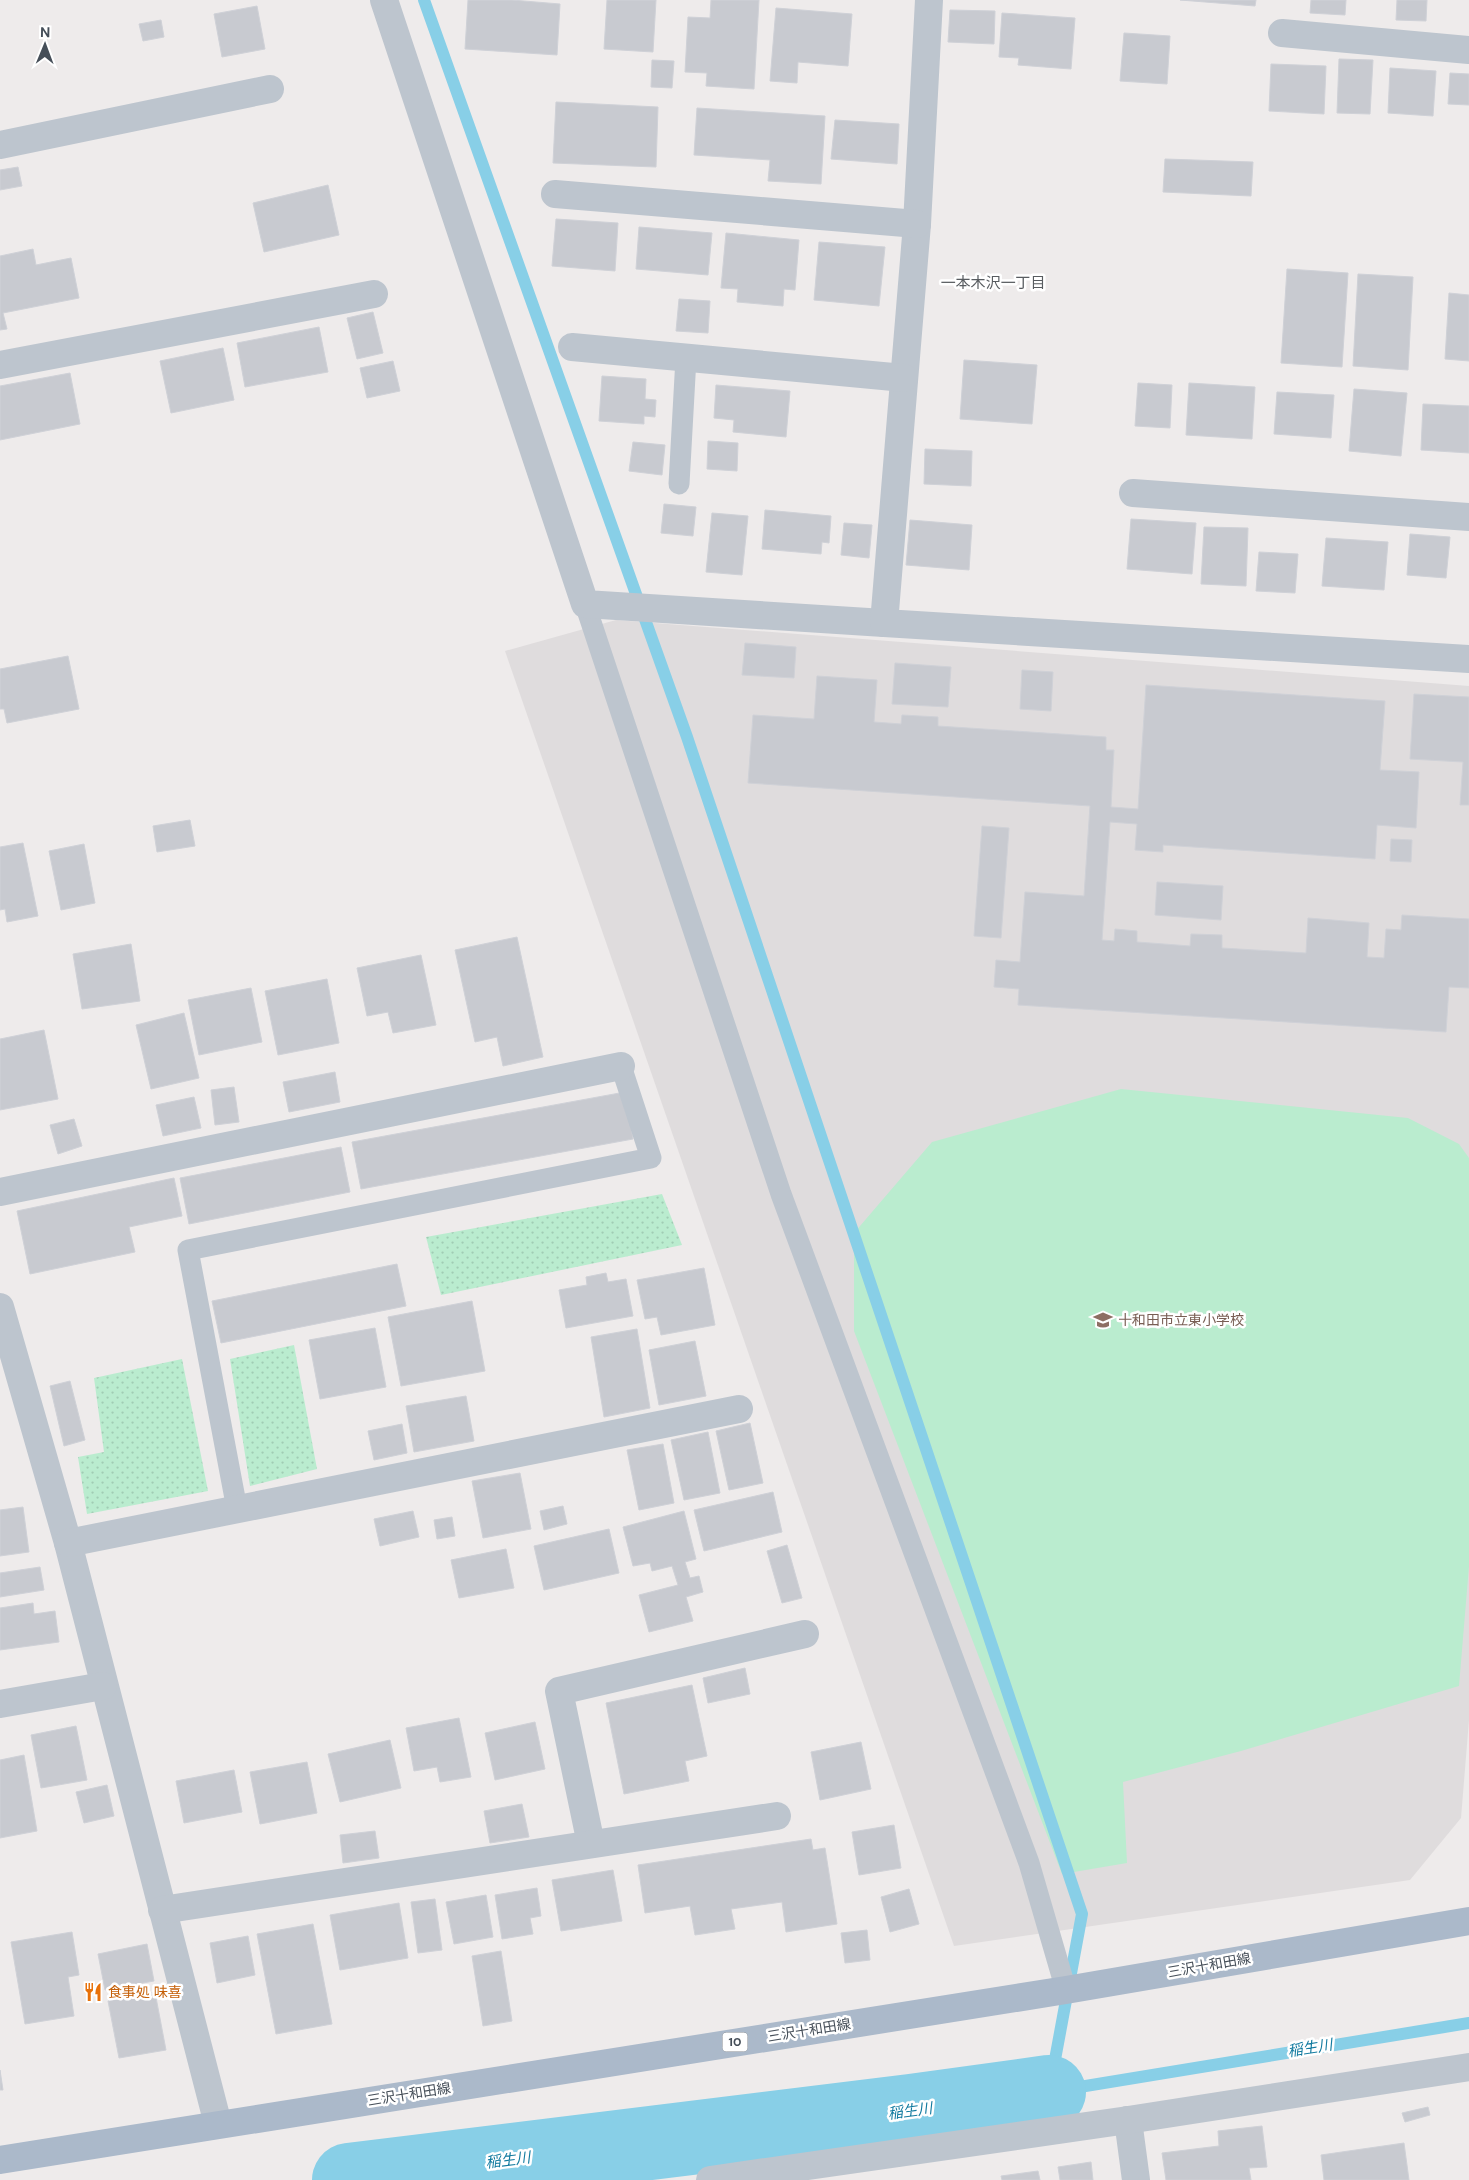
<svg xmlns="http://www.w3.org/2000/svg" width="1469" height="2180" font-family="'DM Sans','Noto Sans JP',sans-serif">
	<style>
		.education { fill: #dfdcdd }
		.grass { fill: url(#grass-dots) }
		.pitch { fill: #baeccf }
		.lines { fill: none; stroke-linecap: round; stroke-linejoin: round }
		.stream { stroke: #88cfe7; stroke-width: 12 }
		.river { stroke: #88cfe7; stroke-width: 74 }
		.building { fill: #c8cad0; stroke: #cfd1d7 }
		.lane { stroke: #bdc5ce; stroke-width: 21 }
		.street { stroke: #bdc5ce; stroke-width: 28 }
		.primary { stroke: #abb9ca; stroke-width: 28 }
		.labels { text-anchor: middle; stroke-width: 5; stroke-linejoin: round; paint-order: stroke }
		.shield { fill: #fff; stroke: #7d838a; stroke-width: 1 }
		.shield-label { font-size: 12px; font-weight: bold; fill: #454e58 }
		.education-label { font-size: 14px; fill: #785e54; stroke: #fff; text-anchor: start }
		.street-label { font-size: 14px; fill: #454e58; stroke: #fff }
		.food-label { font-size: 14px; fill: #c56008; stroke: #fff; text-anchor: start }
		.neighbourhood-label { font-size: 15px; fill: #585c60; stroke: #fff }
		.water-label { font-size: 15px; font-style: italic; fill: #117a9f; stroke: #fff }
	</style>
	<defs>
		<pattern id="grass-dots" width="8" height="8" patternUnits="userSpaceOnUse" patternTransform="scale(1.25)"><rect width="8" height="8" fill="#baeccf"/><path d="M2 2h.1M6 6h.1" fill="none" stroke="#a1ccb4" stroke-width="1.8" stroke-linecap="round"/></pattern>
	</defs>
	<rect width="100%" height="100%" fill="#eeebeb"/>
	<path class="education" d="M616,620l853,66v1034l-8,98 -51,62 -456,66 -449,-1295z"/>
	<g class="grass">
		<path d="M662,1194l20,51 -241,50 -15,-58z"/>
		<path d="M294,1345l23,124 -67,17 -20,-127z"/>
		<path d="M182,1359l26,132 -121,23 -9,-57 26,-5 -10,-74z"/>
	</g>
	<path class="pitch" d="M1121,1089l287,29 51,26 10,14v408l-10,120 -218,65 -118,31 4,81 -65,11 -208,-543v-98l78,-91z"/>
	<g class="lines">
		<path class="stream" d="M424,0l263,737 395,1177 -33,178 420,-69"/>
		<path class="river" d="M349,2180l562,-69 138,-19"/>
	</g>
	<g class="building">
		<path d="M468,0h44l48,4 -3,51 -92,-6z"/>
		<path d="M607,0h49l-3,52 -49,-3z"/>
		<path d="M711,0h48l-5,89 -48,-3 1,-13 -22,-1 3,-55 22,1z"/>
		<path d="M1180,0h76l-1,6z"/>
		<path d="M1311,0h35l-1,15 -35,-2z"/>
		<path d="M1397,0h30l-1,21 -30,-1z"/>
		<path d="M257,6l8,43 -43,8 -8,-43z"/>
		<path d="M776,8l76,6 -4,52 -50,-4 -1,21 -27,-2z"/>
		<path d="M950,10l45,1 -1,33 -46,-2z"/>
		<path d="M1002,13l73,5 -4,51 -53,-4 1,-7 -20,-1z"/>
		<path d="M161,20l3,17 -21,4 -4,-17z"/>
		<path d="M1124,33l46,3 -3,48 -47,-3z"/>
		<path d="M1339,59l34,1 -3,54 -33,-1z"/>
		<path d="M652,60l22,1 -2,27 -21,-1z"/>
		<path d="M1271,64l55,2 -2,48 -55,-3z"/>
		<path d="M1390,68l46,3 -3,45 -45,-3z"/>
		<path d="M1450,73l19,1v31l-21,-1z"/>
		<path d="M556,102l102,5 -2,60 -103,-4z"/>
		<path d="M697,108l128,8 -4,68 -53,-3 2,-21 -76,-5z"/>
		<path d="M835,120l64,4 -2,40 -66,-5z"/>
		<path d="M1165,159l88,3 -2,34 -88,-4z"/>
		<path d="M18,167l4,19 -22,4v-20z"/>
		<path d="M328,185l11,50 -75,17 -11,-49z"/>
		<path d="M556,219l62,4 -3,48 -63,-5z"/>
		<path d="M639,227l73,6 -4,42 -72,-6z"/>
		<path d="M726,233l73,7 -4,50 -11,-1 -1,17 -46,-4 1,-13 -17,-1z"/>
		<path d="M819,242l66,5 -6,59 -65,-6z"/>
		<path d="M33,249l3,16 35,-7 8,40 -76,15 4,16 -7,1v-74z"/>
		<path d="M1287,269l61,4 -6,94 -61,-4z"/>
		<path d="M1358,274l55,3 -5,93 -55,-4z"/>
		<path d="M1449,293l20,2v66l-24,-2z"/>
		<path d="M679,299l31,2 -2,32 -32,-2z"/>
		<path d="M373,312l10,41 -26,6 -10,-41z"/>
		<path d="M319,327l9,45 -83,15 -8,-44z"/>
		<path d="M223,348l11,52 -63,13 -11,-52z"/>
		<path d="M964,360l73,5 -5,59 -72,-5z"/>
		<path d="M393,361l7,30 -33,7 -7,-30z"/>
		<path d="M70,373l10,51 -80,16v-54z"/>
		<path d="M602,376l44,3 -1,20 11,1 -1,17 -11,-1v8l-45,-3z"/>
		<path d="M1138,383l34,2 -2,43 -35,-2z"/>
		<path d="M1189,383l66,4 -3,52 -66,-4z"/>
		<path d="M716,385l74,6 -4,46 -53,-5 1,-12 -20,-2z"/>
		<path d="M1354,389l53,4 -6,63 -52,-5z"/>
		<path d="M1277,392l57,3 -3,43 -57,-4z"/>
		<path d="M1423,404l46,2v47l-48,-3z"/>
		<path d="M708,441l30,2 -1,28 -30,-2z"/>
		<path d="M633,442l32,3 -3,30 -33,-4z"/>
		<path d="M925,449l47,2 -1,35 -47,-2z"/>
		<path d="M664,504l32,3 -3,29 -32,-3z"/>
		<path d="M765,510l66,6 -2,27 -7,-1 -1,12 -59,-5z"/>
		<path d="M712,513l36,3 -6,59 -36,-3z"/>
		<path d="M1131,519l65,4 -4,51 -65,-5z"/>
		<path d="M910,520l62,5 -3,45 -63,-5z"/>
		<path d="M844,523l28,2 -3,33 -28,-3z"/>
		<path d="M1204,527l44,1 -2,58 -45,-2z"/>
		<path d="M1410,534l40,3 -4,41 -39,-3z"/>
		<path d="M1326,538l62,4 -4,48 -62,-4z"/>
		<path d="M1259,552l39,2 -3,39 -39,-2z"/>
		<path d="M745,643l51,4 -2,31 -52,-3z"/>
		<path d="M68,656l11,53 -72,14 -3,-14h-4v-40z"/>
		<path d="M895,663l56,4 -3,40 -56,-3z"/>
		<path d="M1022,670l31,2 -2,39 -31,-2z"/>
		<path d="M817,676l60,4 -3,42 27,2 1,-9 36,2v9l168,11v13h8l-3,57 27,2 8,-124 239,16 -5,69 39,2 -3,56 -39,-3 -2,34 -212,-14v7l-28,-2 2,-26 -27,-2 -8,118 12,1 1,-12 22,2v11l53,4 1,-12 31,1v13l84,5 2,-35 61,5 -2,34 17,1 2,-29 15,1 1,-15 67,4v69l-20,-1 -3,45 -428,-27 1,-16 -25,-2 2,-27 24,2 5,-70 59,4 6,-90 -342,-23 5,-68 61,4z"/>
		<path d="M1414,694l55,3v108h-9l3,-43 -53,-3z"/>
		<path d="M190,820l5,26 -38,6 -4,-26z"/>
		<path d="M982,826l27,2 -8,110 -27,-2z"/>
		<path d="M1391,839l21,1 -1,22 -21,-1z"/>
		<path d="M23,843l15,73 -31,6 -2,-13 -5,1v-63z"/>
		<path d="M84,844l11,59 -34,7 -12,-59z"/>
		<path d="M1157,882l66,4 -2,34 -66,-5z"/>
		<path d="M517,937l26,120 -40,9 -6,-29 -22,5 -20,-92z"/>
		<path d="M131,944l9,57 -58,8 -9,-55z"/>
		<path d="M421,955l15,70 -43,8 -5,-21 -21,4 -10,-48z"/>
		<path d="M327,979l12,64 -61,12 -13,-64z"/>
		<path d="M251,988l11,54 -63,13 -11,-55z"/>
		<path d="M184,1013l15,65 -48,11 -15,-64z"/>
		<path d="M44,1030l14,69 -58,11v-71z"/>
		<path d="M335,1072l5,30 -51,10 -6,-30z"/>
		<path d="M234,1087l5,35 -24,3 -4,-35z"/>
		<path d="M625,1092l8,47 -272,50 -9,-47z"/>
		<path d="M194,1097l7,31 -38,8 -7,-31z"/>
		<path d="M74,1119l8,27 -24,8 -8,-29z"/>
		<path d="M341,1147l9,45 -161,32 -9,-46z"/>
		<path d="M174,1178l8,38 -53,11 6,25 -105,22 -13,-63z"/>
		<path d="M397,1264l9,42 -185,37 -9,-42z"/>
		<path d="M704,1268l11,57 -54,10 -4,-18 -12,2 -8,-39z"/>
		<path d="M606,1273l2,9 18,-3 7,37 -67,12 -7,-38 28,-5 -1,-8z"/>
		<path d="M472,1301l13,70 -84,15 -13,-69z"/>
		<path d="M375,1328l11,59 -66,12 -11,-59z"/>
		<path d="M637,1329l13,79 -46,9 -13,-80z"/>
		<path d="M695,1341l11,55 -47,9 -10,-55z"/>
		<path d="M70,1381l15,59 -21,6 -14,-60z"/>
		<path d="M466,1396l8,45 -60,11 -8,-46z"/>
		<path d="M750,1423l13,60 -34,7 -13,-59z"/>
		<path d="M402,1424l5,29 -33,7 -6,-29z"/>
		<path d="M708,1432l12,61 -36,7 -13,-60z"/>
		<path d="M663,1444l11,59 -35,7 -12,-60z"/>
		<path d="M520,1473l11,56 -48,9 -11,-57z"/>
		<path d="M773,1492l9,40 -78,19 -10,-41z"/>
		<path d="M563,1506l4,18 -23,6 -4,-19z"/>
		<path d="M23,1507l6,45 -29,4v-46z"/>
		<path d="M413,1511l6,26 -39,9 -6,-27z"/>
		<path d="M684,1511l12,48 -11,3 5,16 9,-2 4,16 -17,5 7,24 -44,11 -10,-37 39,-10 -6,-19 -20,5 -2,-8 -17,3 -10,-39z"/>
		<path d="M452,1517l3,19 -18,3 -3,-19z"/>
		<path d="M609,1529l10,44 -75,17 -10,-44z"/>
		<path d="M787,1545l15,53 -20,5 -15,-52z"/>
		<path d="M506,1549l8,39 -55,10 -8,-38z"/>
		<path d="M40,1567l4,23 -44,7v-24z"/>
		<path d="M33,1603l1,11 21,-3 4,31 -59,8v-42z"/>
		<path d="M745,1668l5,26 -42,9 -5,-25z"/>
		<path d="M692,1685l15,71 -22,5 4,20 -65,13 -18,-91z"/>
		<path d="M459,1718l12,59 -31,5 -3,-15 -23,4 -8,-43z"/>
		<path d="M535,1722l10,47 -50,11 -10,-47z"/>
		<path d="M76,1726l11,54 -46,8 -10,-53z"/>
		<path d="M390,1740l11,48 -61,14 -12,-48z"/>
		<path d="M861,1742l10,47 -51,11 -9,-48z"/>
		<path d="M24,1755l13,76 -37,7v-78z"/>
		<path d="M307,1762l10,51 -57,11 -10,-52z"/>
		<path d="M234,1770l8,42 -58,11 -8,-42z"/>
		<path d="M107,1785l7,31 -30,7 -8,-31z"/>
		<path d="M522,1804l7,33 -39,6 -6,-32z"/>
		<path d="M894,1825l7,43 -42,7 -7,-43z"/>
		<path d="M375,1831l4,27 -36,5 -3,-28z"/>
		<path d="M811,1839l2,11 12,-2 12,76 -51,8 -4,-30 -51,7 4,20 -40,6 -5,-29 -45,7 -7,-48z"/>
		<path d="M613,1870l9,51 -61,10 -9,-51z"/>
		<path d="M537,1888l4,28 -11,2 3,16 -31,5 -7,-44z"/>
		<path d="M909,1889l10,35 -29,8 -9,-35z"/>
		<path d="M486,1895l7,42 -39,7 -8,-42z"/>
		<path d="M435,1899l7,51 -24,3 -7,-51z"/>
		<path d="M399,1903l9,55 -68,12 -10,-55z"/>
		<path d="M313,1924l19,100 -56,10 -19,-100z"/>
		<path d="M867,1930l3,30 -25,3 -4,-30z"/>
		<path d="M72,1932l7,43 -11,2 6,39 -49,8 -14,-82z"/>
		<path d="M248,1936l7,39 -38,8 -7,-40z"/>
		<path d="M147,1944l7,37 -49,9 -7,-36z"/>
		<path d="M501,1951l11,70 -29,5 -11,-70z"/>
		<path d="M155,1992l11,58 -47,8 -11,-57z"/>
		<path d="M0,2070l3,20h-3z"/>
		<path d="M1428,2107l2,8 -25,7 -3,-9z"/>
		<path d="M1262,2126l5,41 -18,1 2,12h-85l-4,-27 57,-7 -1,-15z"/>
		<path d="M1404,2143l5,37h-85l-3,-25z"/>
		<path d="M1091,2162l2,18h-33l-2,-13z"/>
		<path d="M1038,2171l2,9h-38l-1,-4z"/>
	</g>
	<g class="lines">
		<g class="lane">
			<path d="M679,484l7,-126"/>
			<path d="M585,604l196,590 248,669 37,127"/>
			<path d="M237,1509l-49,-259 463,-92 -30,-92"/>
		</g>
		<g class="street">
			<path d="M384,0l201,604 299,19"/>
			<path d="M929,0l-12,224 -33,399 585,36"/>
			<path d="M1282,33l187,17"/>
			<path d="M0,145l270,-56"/>
			<path d="M555,194l362,30"/>
			<path d="M572,347l332,31"/>
			<path d="M0,365l374,-71"/>
			<path d="M1133,493l336,24"/>
			<path d="M0,1192l621,-126"/>
			<path d="M0,1307l68,236 150,581"/>
			<path d="M68,1543l671,-134"/>
			<path d="M0,1704l103,-18"/>
			<path d="M591,1844l-32,-153 246,-57"/>
			<path d="M162,1910l615,-94"/>
			<path d="M1128,2120l8,60"/>
			<path d="M710,2180l418,-60 341,-53"/>
		</g>
		<path class="primary" d="M0,2160l1066,-170 403,-69"/>
	</g>
	<defs>
		<g id="school-bare" transform="scale(1.5)"><path d="M0-5L7-2L0 1L-7-2ZM-4 1L0 2.5L4 1V4Q0 6-4 4Z" fill="#8d6e63" stroke="#fff" stroke-width="2.5" paint-order="stroke"/></g>
		<g id="restaurant-bare" transform="scale(1.5)"><path d="M-5-6h1v4h1v-4h1v4h1v-4h1v5L-1.5 .5V6h-2V.5L-5-1ZM5-6V6H3V1.5H1.5Q1.5-4 5-6Z" fill="#e8710a" stroke="#fff" stroke-width="2.5" paint-order="stroke"/></g>
	</defs>
	<g fill-rule="evenodd">
		<use href="#school-bare" x="1103" y="1320"/>
		<use href="#restaurant-bare" x="93" y="1992"/>
	</g>
	<g class="labels">
		<rect class="shield" x="722.5" y="2032.5" width="25" height="19" rx="4"/>
		<g class="shield-label">
			<text x="735" y="2046">10</text>
		</g>
		<g class="education-label">
			<text x="1118" y="1325">十和田市立東小学校</text>
		</g>
		<g class="street-label">
			<text transform="translate(1209 1965) rotate(-10)" y="5">三沢十和田線</text>
			<text transform="translate(809 2030) rotate(-9)" y="5">三沢十和田線</text>
			<text transform="translate(409 2094) rotate(-9)" y="5">三沢十和田線</text>
		</g>
		<g class="food-label">
			<text x="108" y="1997">食事処 味喜</text>
		</g>
		<g class="neighbourhood-label">
			<text x="993" y="288">一本木沢一丁目</text>
		</g>
		<g class="water-label">
			<text transform="translate(1310 2048) rotate(-9)" y="5">稲生川</text>
			<text transform="translate(910 2111) rotate(-8)" y="5">稲生川</text>
			<text transform="translate(508 2160) rotate(-7)" y="5">稲生川</text>
		</g>
	</g>
	<g transform="translate(45 45) rotate(1)" stroke="#ffffff" stroke-width="4" paint-order="stroke">
	<path d="M0-4L9 19L0 12L-9 19Z" fill="#454e58"/>
	<text y="-8" font-size="14" font-weight="bold" text-anchor="middle" fill="#454e58">N</text>
	</g>
</svg>
